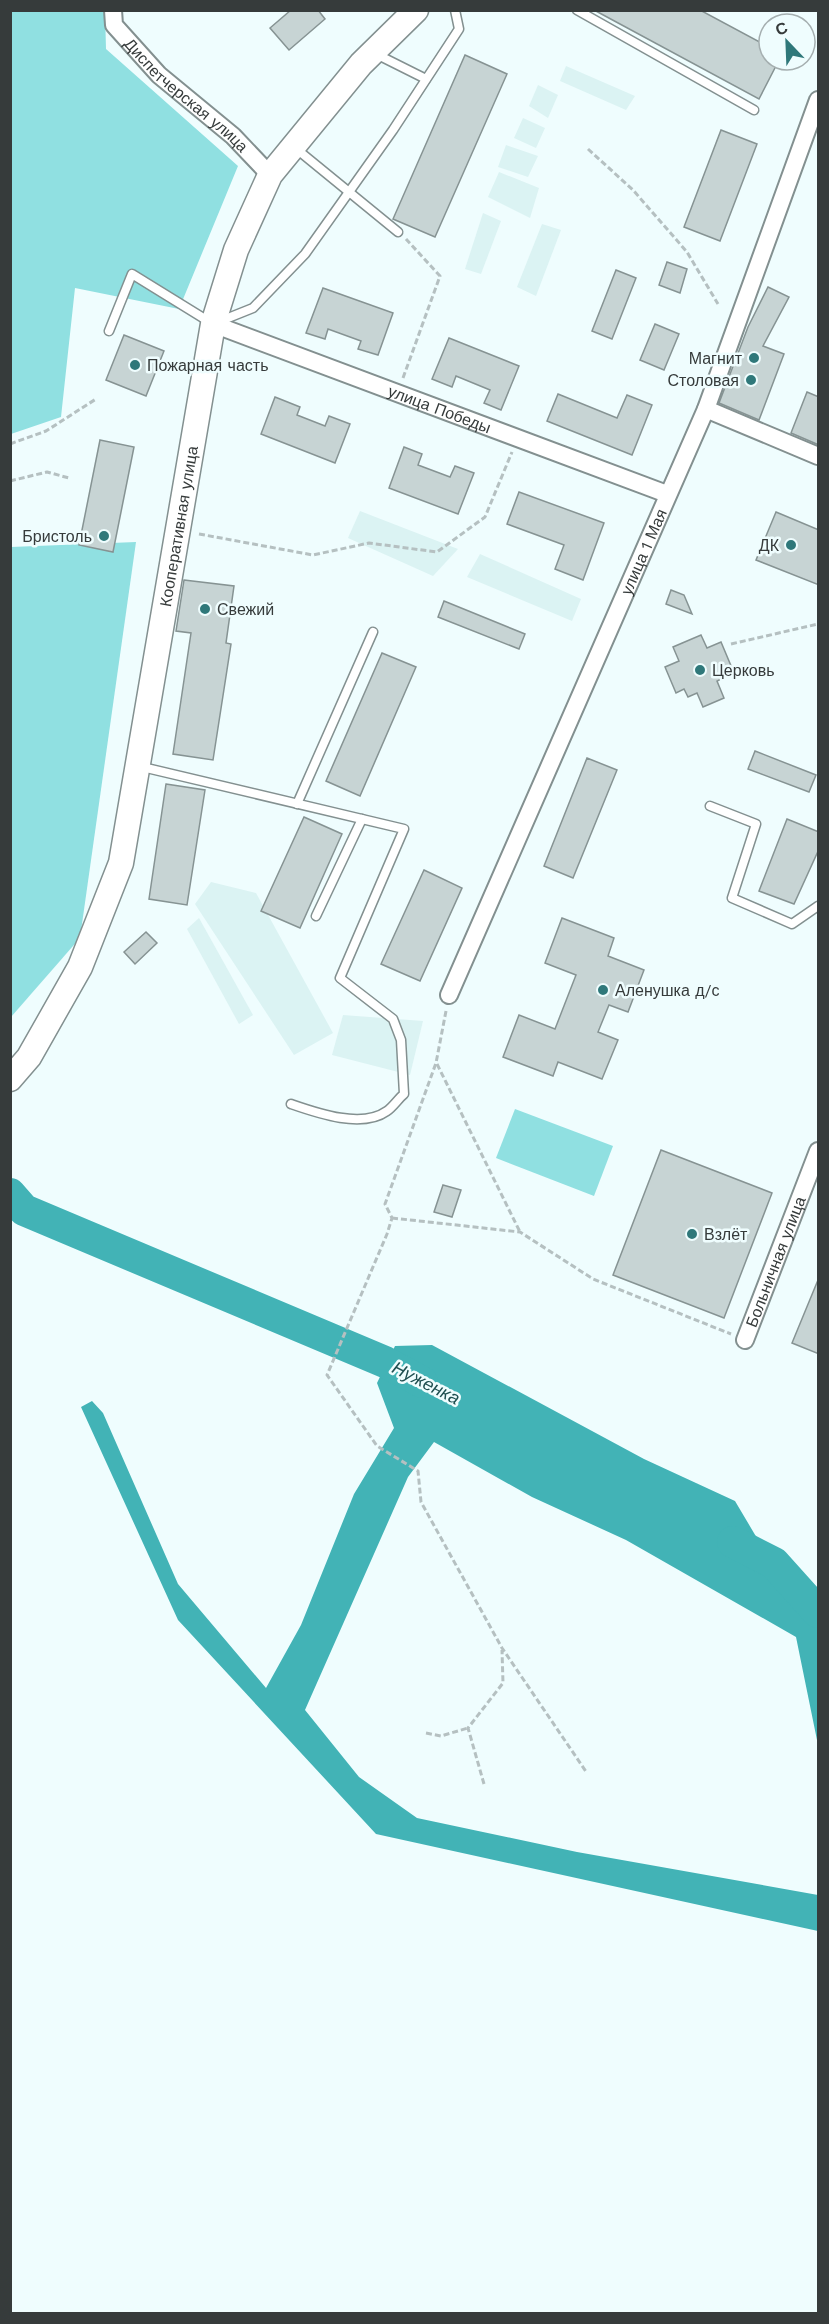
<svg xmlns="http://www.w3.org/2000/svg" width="829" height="2324" font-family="'Work Sans',sans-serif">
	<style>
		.built { fill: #dbf3f3 }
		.green { fill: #90e0e1 }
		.water { fill: #42b3b6 }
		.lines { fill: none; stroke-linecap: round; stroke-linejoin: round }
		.river { stroke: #42b3b6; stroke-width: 32 }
		.building { fill: #c7d4d4; stroke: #869393; stroke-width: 1.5 }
		.lane-casing { stroke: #839090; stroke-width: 11 }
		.street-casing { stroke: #839090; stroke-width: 20 }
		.secondary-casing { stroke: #839090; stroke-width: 27 }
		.path { stroke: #b5c0c1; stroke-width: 3; stroke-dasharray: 6 3; stroke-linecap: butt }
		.lane { stroke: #fff; stroke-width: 8 }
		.street { stroke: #fff; stroke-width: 16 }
		.secondary { stroke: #fff; stroke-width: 24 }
		.poi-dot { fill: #2f787a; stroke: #effdfe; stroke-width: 2 }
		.labels { text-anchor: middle; stroke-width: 5; stroke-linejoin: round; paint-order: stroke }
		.street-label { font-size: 16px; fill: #363b3b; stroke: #effdfe }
		.poi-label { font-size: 16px; fill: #363b3b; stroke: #effdfe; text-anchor: start }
		.water-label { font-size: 18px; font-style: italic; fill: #1f4f50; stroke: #effdfe }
	</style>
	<rect width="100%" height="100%" fill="#effdfe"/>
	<g class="built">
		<path d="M566,66l69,30 -9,14 -66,-29z"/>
		<path d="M538,85l20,10 -10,23 -19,-12z"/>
		<path d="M523,118l22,10 -9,20 -22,-10z"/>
		<path d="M506,145l32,11 -10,21 -30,-10z"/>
		<path d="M499,172l40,16 -9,30 -42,-21z"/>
		<path d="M483,213l18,8 -20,53 -16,-5z"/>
		<path d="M542,224l19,6 -25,66 -19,-9z"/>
		<path d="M360,511l98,38 -25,27 -85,-38z"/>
		<path d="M480,554l101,45 -9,22 -105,-44z"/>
		<path d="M211,882l45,11 77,140 -39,22 -99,-151z"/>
		<path d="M199,918l54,97 -14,9 -52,-95z"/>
		<path d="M343,1015l80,6 -13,54 -78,-20z"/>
	</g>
	<g class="green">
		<path d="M10,11h95l1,38 132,117 -59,143 -104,-21 -14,129 -50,17z"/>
		<path d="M136,542l-56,396 -69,79v-470z"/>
		<path d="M515,1109l98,37 -19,50 -98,-38z"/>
	</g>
	<path class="water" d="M432,1345l212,114 91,42 48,81 35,42v121l-22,-108 -170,-97 -94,-43 -98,-55 -26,35 -103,233 54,67 58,41 160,34 241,43v36l-442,-97 -198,-214 -97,-213 11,-6 11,12 75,171 88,104 35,-63 53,-131 40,-66 -17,-45 18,-37z"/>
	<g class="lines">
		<g class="river">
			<path d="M10,1194l14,16 361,152 37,20"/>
			<path d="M733,1542l41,21 44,49"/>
		</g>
	</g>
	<g class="building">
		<path d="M291,10h27l7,9 -36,31 -19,-22z"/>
		<path d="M594,10h106l69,37v13h10l-20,39z"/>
		<path d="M465,55l42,19 -72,163 -42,-18z"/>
		<path d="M721,130l36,14 -37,97 -36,-14z"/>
		<path d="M667,262l20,7 -7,24 -21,-8z"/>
		<path d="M616,270l20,8 -24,61 -20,-8z"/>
		<path d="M768,287l21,10 -26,49 21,8 -25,66 -40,-17 29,-76z"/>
		<path d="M323,288l70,25 -15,42 -20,-6 3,-8 -33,-12 -3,10 -19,-6z"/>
		<path d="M655,324l24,10 -15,36 -24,-10z"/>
		<path d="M124,335l40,16 -18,45 -40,-16z"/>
		<path d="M449,338l70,28 -18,44 -17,-7 6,-13 -34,-14 -4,11 -20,-8z"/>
		<path d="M807,392l12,5v48l-28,-12z"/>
		<path d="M558,394l59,24 10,-23 25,10 -20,50 -85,-34z"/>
		<path d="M275,397l25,10 -3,8 28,11 4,-10 21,8 -15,39 -74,-29z"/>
		<path d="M100,440l34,7 -21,105 -34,-7z"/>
		<path d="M404,447l18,7 -4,11 32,12 5,-11 19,7 -16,41 -69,-26z"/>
		<path d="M519,492l85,31 -21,57 -28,-11 9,-24 -57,-21z"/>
		<path d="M776,512l43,18v55l-63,-25z"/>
		<path d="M184,580l50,6 -8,57 5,1 -18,116 -40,-6 18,-121 -15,-2z"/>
		<path d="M671,590l13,5 8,19 -26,-10z"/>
		<path d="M444,601l81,33 -6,15 -81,-32z"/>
		<path d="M701,635l6,13 14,-6 13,31 -17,8 7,17 -21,9 -6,-14 -9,4 -4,-8 -8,4 -11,-26 14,-6 -6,-14z"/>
		<path d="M382,653l34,14 -56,129 -34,-15z"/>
		<path d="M755,751l61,24 -7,17 -61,-23z"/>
		<path d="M587,758l30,12 -44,108 -29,-12z"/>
		<path d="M166,784l39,6 -18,115 -38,-6z"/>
		<path d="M304,817l38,17 -42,94 -39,-17z"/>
		<path d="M787,819l32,13v17l-25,55 -35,-13z"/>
		<path d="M424,870l38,18 -42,93 -39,-17z"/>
		<path d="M562,918l52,20 -6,18 36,14 -16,42 -19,-7 -11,27 20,8 -16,39 -44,-17 -5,14 -50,-19 16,-42 36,14 21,-54 -31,-12z"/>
		<path d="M146,932l11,11 -22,21 -11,-12z"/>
		<path d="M661,1150l111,43 -48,125 -111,-43z"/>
		<path d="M443,1185l18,5 -9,27 -18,-5z"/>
		<path d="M818,1280h1v74l-27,-11z"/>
	</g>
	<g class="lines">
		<g class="lane-casing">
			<g id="lane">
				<path d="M577,10l177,100"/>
				<path d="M376,54l50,25"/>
				<path d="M294,147l104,85"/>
				<path d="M109,331l23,-57 81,50 40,-16 52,-54 88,-124 66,-101 -4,-19"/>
				<path d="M138,766l266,63 -64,149 53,41 8,21 3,54c-6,5 -11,13 -17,17 -25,18 -70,2 -96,-7"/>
				<path d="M297,804l76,-172"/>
				<path d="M710,806l46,18 -24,74 60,26 26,-18"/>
				<path d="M316,916l46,-97"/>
			</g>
		</g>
		<g class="street-casing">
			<g id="street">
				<path id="s1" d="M113,10l1,15 45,50 74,61 37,39"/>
				<path id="s2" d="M213,324l454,170"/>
				<path d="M706,409l112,47"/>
				<path id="s3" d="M449,995l257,-586 112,-309"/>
				<path id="s4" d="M745,1340l73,-189"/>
			</g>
		</g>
		<g class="secondary-casing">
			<g id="secondary">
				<path id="s5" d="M10,1079l19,-22 51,-90 41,-104 92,-539 23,-74 34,-75 91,-111 55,-54"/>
			</g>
		</g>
		<g class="path">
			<path d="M588,149l45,41 54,62 31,52"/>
			<path d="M403,378l37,-102 -34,-37"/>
			<path d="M10,444l36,-13 50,-32"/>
			<path d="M10,481l37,-9 22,6"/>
			<path d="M199,534l114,21 56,-12 68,9 48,-35 27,-65"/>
			<path d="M731,644l87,-20"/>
			<path d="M446,1011l-10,52 -51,141 7,14 -5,16 -60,141 50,71 41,25 3,31 81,146 85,125"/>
			<path d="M437,1064l83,168"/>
			<path d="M392,1218l128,14 73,47 138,55"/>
			<path d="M426,1733l15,3 27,-8"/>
			<path d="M484,1784l-16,-56 35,-45 -1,-33"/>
		</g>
		<use href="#lane" class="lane"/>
		<use href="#street" class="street"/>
		<use href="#secondary" class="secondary"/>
	</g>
	<g class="poi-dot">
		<circle cx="754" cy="358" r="6"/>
		<circle cx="135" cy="365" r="6"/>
		<circle cx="751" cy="380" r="6"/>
		<circle cx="104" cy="536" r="6"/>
		<circle cx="791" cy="545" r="6"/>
		<circle cx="205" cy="609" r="6"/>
		<circle cx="700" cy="670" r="6"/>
		<circle cx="603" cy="990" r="6"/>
		<circle cx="692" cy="1234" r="6"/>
	</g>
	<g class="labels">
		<g class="street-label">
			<text dy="6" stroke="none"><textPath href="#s1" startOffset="116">Диспетчерская улица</textPath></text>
			<text dy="6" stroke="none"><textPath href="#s2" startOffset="242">улица Победы</textPath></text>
			<text dy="6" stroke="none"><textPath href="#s5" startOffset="586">Кооперативная улица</textPath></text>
			<text dy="6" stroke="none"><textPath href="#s3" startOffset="484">улица 1 Мая</textPath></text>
			<text dy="6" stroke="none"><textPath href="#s4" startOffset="84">Больничная улица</textPath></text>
		</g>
		<g class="poi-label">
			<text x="742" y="364" text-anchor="end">Магнит</text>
			<text x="147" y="371">Пожарная часть</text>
			<text x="739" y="386" text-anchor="end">Столовая</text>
			<text x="92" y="542" text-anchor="end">Бристоль</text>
			<text x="779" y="551" text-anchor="end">ДК</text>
			<text x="217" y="615">Свежий</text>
			<text x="712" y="676">Церковь</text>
			<text x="615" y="996">Аленушка д/с</text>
			<text x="704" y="1240">Взлёт</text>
		</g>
		<g class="water-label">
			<text transform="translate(426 1383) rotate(27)" y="6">Нуженка</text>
		</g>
	</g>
	<rect width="829" height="2324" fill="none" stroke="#363b3b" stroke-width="24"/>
	<g transform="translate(787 42) rotate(337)"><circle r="28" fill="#effdfe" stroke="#a5afb0" stroke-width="1.5"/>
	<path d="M0-4.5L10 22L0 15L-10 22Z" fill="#2f787a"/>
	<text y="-9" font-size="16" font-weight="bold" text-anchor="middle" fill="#363b3b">С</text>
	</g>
</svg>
